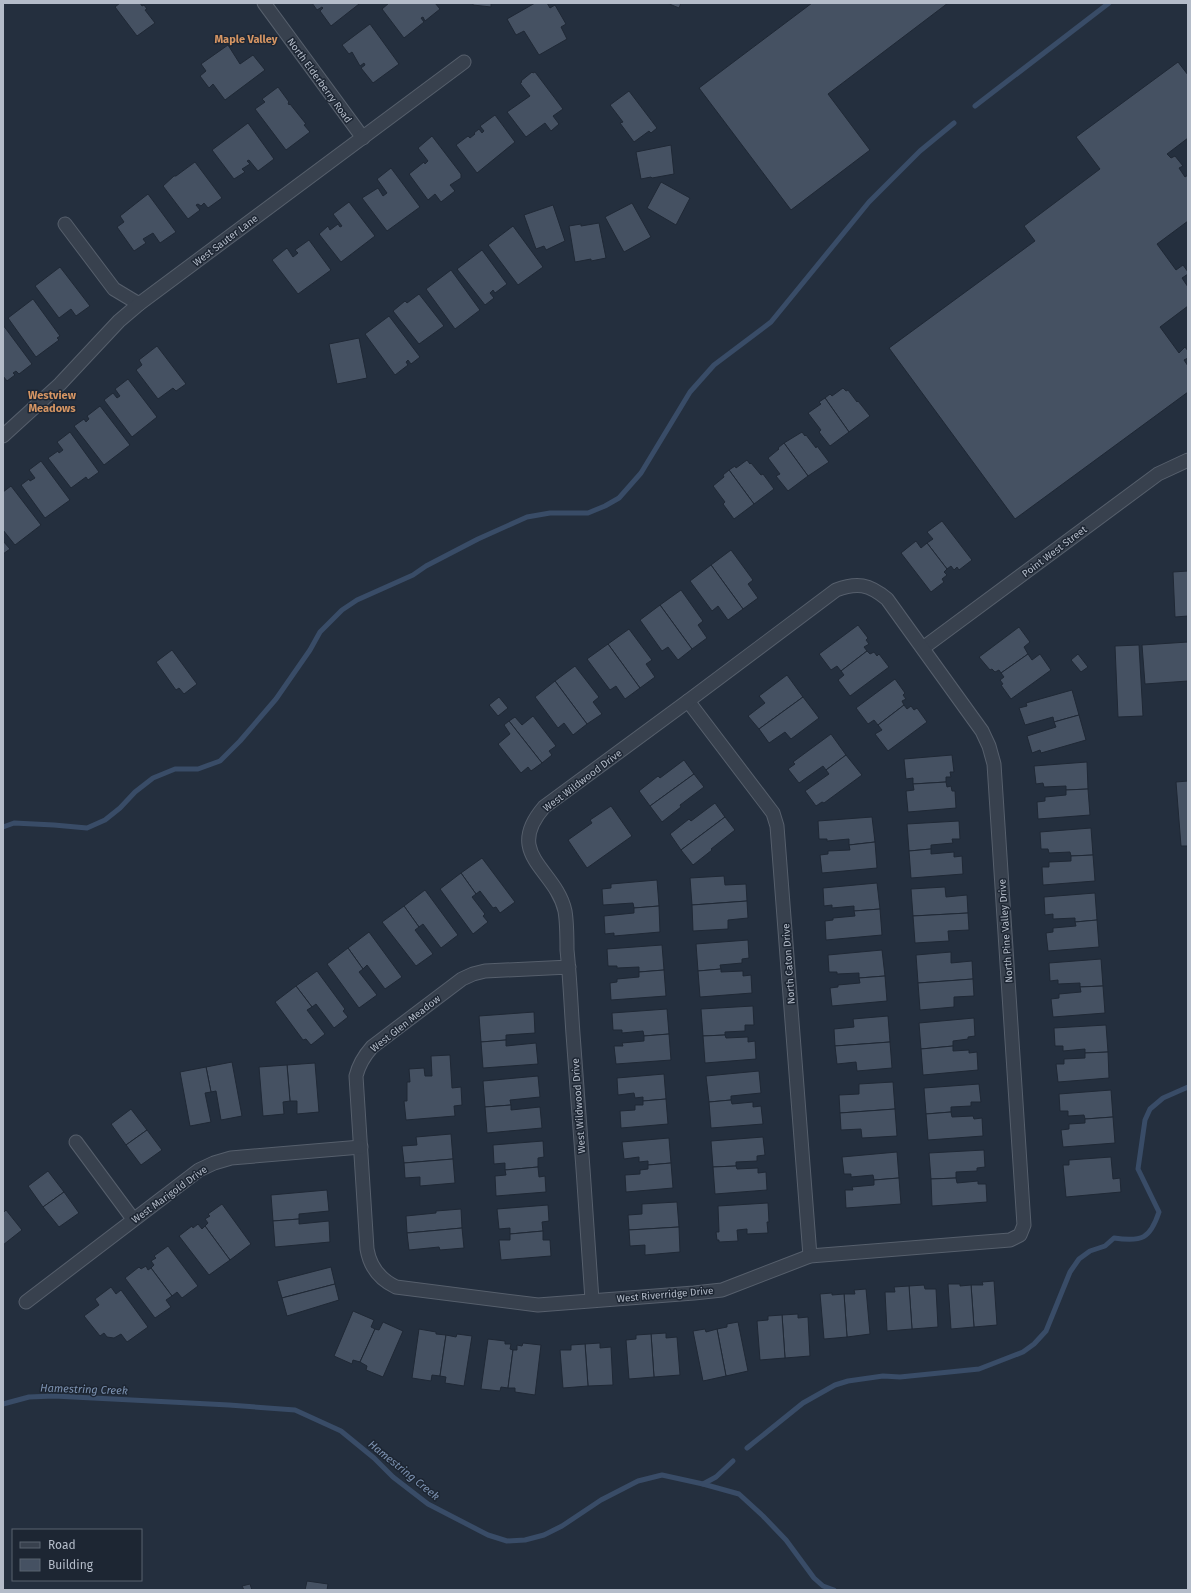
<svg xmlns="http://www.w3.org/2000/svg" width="1191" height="1593" font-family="'Fira Sans',sans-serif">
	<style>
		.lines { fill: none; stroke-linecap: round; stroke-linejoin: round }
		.stream { stroke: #394c67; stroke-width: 5 }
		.building { fill: #455162; stroke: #1f2835 }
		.street-casing { stroke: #565f6c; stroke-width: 15 }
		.street { stroke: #38414e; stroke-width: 13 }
		.labels { text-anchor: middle; stroke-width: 3; stroke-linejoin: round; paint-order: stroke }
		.street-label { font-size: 10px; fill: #b4bcc9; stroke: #1d2633 }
		.neighbourhood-label { font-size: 11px; font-weight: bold; fill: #d59563; stroke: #1d2633 }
		.water-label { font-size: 11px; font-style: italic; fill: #7c92b1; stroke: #1d2633 }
	</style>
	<rect width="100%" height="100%" fill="#242f3e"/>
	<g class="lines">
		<g class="stream">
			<path d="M975,106l134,-103"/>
			<path d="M3,827l11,-4 40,2 33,3 18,-8 15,-12 15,-16 18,-14 22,-9h23l22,-8 20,-20 36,-42 34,-49 10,-18 22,-22 15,-10 56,-25 13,-9 52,-27 49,-22 23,-4h38l17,-7 14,-8 22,-25 49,-81 24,-27 57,-43 98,-120 51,-51 34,-28"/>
			<path d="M3,1404l26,-7 25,-1 175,9 66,5 46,21 33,27 19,19 35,27 60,31 19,6 18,-1 19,-5 18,-9 39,-26 37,-19 24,-6 41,9 36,10 24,22 23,24 28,38 9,8 11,4"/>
			<path d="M747,1448l56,-45 32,-18 13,-4 35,-5 17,1 79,-8 44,-17 11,-8 12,-13 24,-59 9,-13 11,-8 15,-5 9,-8c28,4 36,1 45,-26l-21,-43 7,-49 5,-11 13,-11 25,-11"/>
			<path d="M703,1484l13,-7 17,-16"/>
		</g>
	</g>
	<g class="building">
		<path d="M120,3h20l2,3 2,-1 3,4 -2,1 10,13 -18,13 -22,-29z"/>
		<path d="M312,3h46l1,1 -28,22 -11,-15 3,-3 -1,-1 -5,3z"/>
		<path d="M389,3h46l5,6 -15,12 -2,-4 -2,1 3,4 -20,16 -22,-29z"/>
		<path d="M473,3h18v4l-18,-2z"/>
		<path d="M535,3h12l3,5 5,-3 11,19 -5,3 6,12 -28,16 -15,-24 -8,4 -9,-16z"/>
		<path d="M667,3h14l-2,5z"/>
		<path d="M812,3h136l-120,91 42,56 -79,60 -92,-122z"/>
		<path d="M370,24l29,40 -26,19 -12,-15 4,-3 -1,-2 -4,3 -8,-14 -3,2 -7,-9z"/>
		<path d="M228,45l12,19 13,-9 12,15 -40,30 -12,-16 -4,4 -9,-12 6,-5 -5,-7z"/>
		<path d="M1178,62l10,13v63l-21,16 4,4 4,-2 8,10 -4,2 6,9 3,-2v46l-31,23 19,26 7,-5 5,7v2l-6,4 6,9v19l-28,21 19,26 6,-6 3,4v7l-4,2 4,6v26l-173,127 -126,-171 146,-107 -11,-15 76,-57 -24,-32z"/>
		<path d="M532,72l1,1 2,-1 28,37 -10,7 6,8 -8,7 -6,-8 -19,14 -19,-25 23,-16 -10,-13 2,-1 -1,-1z"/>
		<path d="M278,87l11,15 -1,1 1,2 1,-1 16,20 -2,1 6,7 -24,18 -31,-41 10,-7 -3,-3z"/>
		<path d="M629,91l28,37 -6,5 -2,-2 -15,11 -14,-19 3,-1 -13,-17z"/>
		<path d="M495,115l20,27 -38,31 -21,-28 12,-9 2,2 5,-4 -1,-1 5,-4 3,4 2,-2 -4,-5z"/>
		<path d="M248,123l26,36 -16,12 -9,-11 -2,1 3,3 -8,5 3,3 -11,7 -22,-29z"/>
		<path d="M432,136l29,38v4l-11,7 5,6 -14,11 -6,-8 -7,6 -19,-26 15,-12 1,2 3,-3 -10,-13z"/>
		<path d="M671,145l3,29 -22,4 -1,-1 -10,2 -5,-27z"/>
		<path d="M195,162l27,36 -14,10 -4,-5 -3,3 -3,-2 -2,1 4,5 -12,9 -25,-33 11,-10h2z"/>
		<path d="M391,168l29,39 -33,24 -25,-33 16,-10 5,8 4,-3 -10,-14z"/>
		<path d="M661,182l29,16 -14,27 -29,-17z"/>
		<path d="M148,194l28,38 -16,11 -7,-10 -10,6 3,4 -12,8 -17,-24 7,-5 -4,-6z"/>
		<path d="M349,202l26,34 -34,26 -22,-28 9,-8 2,4 8,-6 2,3 2,-1 -9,-12z"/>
		<path d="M632,203l19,34 -27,15 -19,-35z"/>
		<path d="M553,205l12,36 -19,9 -2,-4 -8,3 -12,-34z"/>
		<path d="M599,223l7,35 -15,3v-2l-16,3 -6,-36 12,-2v2z"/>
		<path d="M513,226l30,41 -25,18 -30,-40z"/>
		<path d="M309,240l22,30 -33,24 -26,-34 15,-12 6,9 5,-4 -3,-3z"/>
		<path d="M482,250l25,34 -12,9 -2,-3 -3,3 4,5 -9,7 -28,-36z"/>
		<path d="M60,267l30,39 -14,10 -5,-7 -12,9 -24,-32z"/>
		<path d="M451,270l29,40 -25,19 -29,-40z"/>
		<path d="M419,294l25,32 -25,18 -26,-33 12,-10 2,2z"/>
		<path d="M33,299l27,37 -3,2 2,2 -23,17 -28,-39z"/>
		<path d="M389,316l31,41 -9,7 -3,-4 -2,2 2,3 -13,10 -30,-41z"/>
		<path d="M3,325l29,39 -13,10 -3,-3 -3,2 2,2 -8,6 -4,-5z"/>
		<path d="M359,338l8,40 -30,6 -8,-40z"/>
		<path d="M157,346l29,38 -10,7 -3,-3 -15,11 -22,-29 6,-5 -3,-5z"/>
		<path d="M128,379l29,38 -25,20 -28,-37 9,-7 4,5 3,-2 -5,-7z"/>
		<path d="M843,388l3,3 2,-1 9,12 1,-1 12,15 -21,16 -24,-34 5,-4 2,2z"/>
		<path d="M825,398l24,34 -19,14 -11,-14 2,-2 -13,-17 13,-9 -2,-2z"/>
		<path d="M100,406l30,39 -26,20 -30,-39 10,-7 2,3 3,-3 -2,-3z"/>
		<path d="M70,432l29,40 -11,8 -2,-3 -15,11 -23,-30 10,-7 1,2 4,-3 -6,-8z"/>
		<path d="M802,432l3,4 1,-1 10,13 1,-2 12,16 -21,14 -24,-33z"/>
		<path d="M784,443l24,33 -20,15 -12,-15 4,-2 -12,-16 11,-9 -1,-1z"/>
		<path d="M747,460l3,4 1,-1 10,12 2,-1 11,15 -20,15 -25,-34 6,-4 1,2z"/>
		<path d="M41,461l29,39 -25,18 -24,-33 8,-6 1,2 5,-3 -6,-8z"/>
		<path d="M729,470l25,34 -20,15 -11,-15 2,-2 -12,-16 11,-9 -1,-2z"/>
		<path d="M11,486l30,39 -26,20 -12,-15v-38z"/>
		<path d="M942,521l30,39 -13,10 -2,-3 -3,3 -3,-4 -4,3 -20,-26 6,-4 -6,-7z"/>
		<path d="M3,541l7,8 -7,5z"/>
		<path d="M916,541l5,7 6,-5 20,26 -3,3 3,3 -5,4 2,3 -13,10 -30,-39z"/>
		<path d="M731,550l22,30 -5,4 10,14 -15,11 -32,-44z"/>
		<path d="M711,565l32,44 -15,11 -10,-14 -6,5 -22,-30z"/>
		<path d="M1188,571v45l-13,1 -2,-45z"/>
		<path d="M681,590l22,31 -5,4 9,13 -15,11 -32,-44z"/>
		<path d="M660,605l32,44 -14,11 -10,-13 -6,4 -22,-31z"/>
		<path d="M858,625l10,13 -2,2 3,4 -5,3 3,4 -26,20 -4,-5 -6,4 -12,-16z"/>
		<path d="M1019,627l11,15 -6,5 4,7 -27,19 -2,-3 -4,2 -3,-3 -2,1 -11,-13z"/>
		<path d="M629,629l23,31 -6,4 9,13 -15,11 -32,-44z"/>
		<path d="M1188,642v39l-43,3 -3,-39z"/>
		<path d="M608,644l32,44 -15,11 -9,-13 -6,4 -23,-31z"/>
		<path d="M1139,645l4,71 -25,1 -3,-71z"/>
		<path d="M172,650l25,34 -13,10 -5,-6 -3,2 -20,-28z"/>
		<path d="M867,651l3,3 4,-2 3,4 2,-2 10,13 -39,29 -12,-16 6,-5 -3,-4z"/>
		<path d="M1028,654l4,6 8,-6 11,16 -40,29 -10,-14 2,-1 -3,-4 4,-3 -3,-4z"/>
		<path d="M1078,654l10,13 -7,5 -10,-12z"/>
		<path d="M575,666l24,31 -6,5 9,12 -15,10 -32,-43z"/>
		<path d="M787,675l16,22 -44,32 -11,-13 17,-13 -6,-7z"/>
		<path d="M895,679l10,14 -2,2 3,4 -4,2 2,4 -26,20 -4,-5 -6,4 -12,-16z"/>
		<path d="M555,681l32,43 -14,11 -9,-12 -6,5 -23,-31z"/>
		<path d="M1072,690l7,25 -25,7 -1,-5 -28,8 -6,-17 8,-2 -1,-3z"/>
		<path d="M499,697l9,11 -10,8 -9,-11z"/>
		<path d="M803,697l16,21 -28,21 -6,-7 -16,11 -10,-14z"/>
		<path d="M904,705l3,4 4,-3 3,4 3,-2 10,14 -39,29 -13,-17 7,-4 -4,-5z"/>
		<path d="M1079,715l7,25 -45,13 -1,-3 -8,3 -5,-17 29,-9 -2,-5z"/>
		<path d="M533,716l23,30 -7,5 3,4 -10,8 -33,-42 6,-4 7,8z"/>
		<path d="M509,721l33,42 -11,8 -3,-4 -7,6 -23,-29 12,-10 -6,-9z"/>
		<path d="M831,734l15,21 -20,15 -3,-4 -24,17 -11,-14 7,-5 -2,-2z"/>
		<path d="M846,755l16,20 -38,28 -2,-1 -6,4 -11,-15 24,-17 -3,-4z"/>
		<path d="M952,755l2,17h-4l1,5h-5v5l-33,2v-6l-7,1 -2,-20z"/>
		<path d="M684,760l10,14 -44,32 -11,-15 19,-15 2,2z"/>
		<path d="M1087,762l1,27 -22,1v-4l-22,1 -1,-4 -7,1 -2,-18z"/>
		<path d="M694,774l10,13 -24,18 1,2 -19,15 -12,-16z"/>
		<path d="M1188,781v65h-7l-5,-64z"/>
		<path d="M946,782l1,5 4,-1 1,5h3l1,17 -48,4 -2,-21 8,-1 -1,-6z"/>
		<path d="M1088,789l2,26 -52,4 -1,-17 8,-1v-4l21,-2v-5z"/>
		<path d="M715,803l10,14 -44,33 -11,-16 19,-15 2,2z"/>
		<path d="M611,806l21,30 -45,32 -19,-28 24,-17 -2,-3z"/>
		<path d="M725,817l10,13 -24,19 1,1 -19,15 -12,-15z"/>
		<path d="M872,817l3,25 -26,3v-6l-22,2v-2h-8l-1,-18z"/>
		<path d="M959,821l1,18h-8l1,4 -22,2v4l-22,2 -2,-27z"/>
		<path d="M1091,828l2,27 -22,1 -1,-4 -21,1 -1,-4h-7l-1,-17z"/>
		<path d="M875,842l2,26 -55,5 -2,-18 8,-1v-3l22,-1 -1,-5z"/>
		<path d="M931,849v5l23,-2v5l8,-1 1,18 -52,4 -2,-27z"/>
		<path d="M1093,855l2,26 -52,4 -1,-18h7v-5l22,-1v-5z"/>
		<path d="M482,858l33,44 -15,11 -4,-6 -3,1 -13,-17 -4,3 -15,-21z"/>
		<path d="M461,873l15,21 -4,3 13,17 -2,2 5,6 -15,12 -33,-45z"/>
		<path d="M724,876l1,9 21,-1 1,17 -55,4 -2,-27z"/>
		<path d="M657,880l2,26 -25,2 -1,-5 -30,2 -1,-16 9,-1v-4z"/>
		<path d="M877,883l3,26 -26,2v-5l-22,2v-3l-8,1 -1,-18z"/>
		<path d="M945,887l1,10 21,-2 1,18 -55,3 -2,-27z"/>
		<path d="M425,890l33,45 -17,13 -18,-24 -4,3 -15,-21z"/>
		<path d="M1095,893l2,27 -22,2v-4l-22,1v-5l-8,1 -1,-18z"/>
		<path d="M747,901l1,17 -20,2v9l-35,2 -1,-26z"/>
		<path d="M404,906l15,21 -4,3 18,24 -17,12 -34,-44z"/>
		<path d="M659,906l1,26 -46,4v-3l-9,1 -1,-18 30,-3v-5z"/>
		<path d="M880,909l2,26 -56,5 -1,-19 8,-1v-2l22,-2 -1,-5z"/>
		<path d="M968,913l1,17 -21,1 1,10 -34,2 -2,-27z"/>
		<path d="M1097,920l2,27 -51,4 -2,-18 7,-1v-4l23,-2 -1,-4z"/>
		<path d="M369,932l33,45 -17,12 -18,-24 -4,4 -15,-21z"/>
		<path d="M748,940l1,18 -7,1v4l-22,2 1,4 -23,2 -2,-27z"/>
		<path d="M662,945l2,25 -25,2v-5l-22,1v-2h-9l-1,-17z"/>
		<path d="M348,948l15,21 -4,3 18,23 -18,13 -32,-44z"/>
		<path d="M882,950l3,26 -26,2v-5l-22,1v-2h-8l-1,-17z"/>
		<path d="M951,952v11l21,-2 1,18 -55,4 -2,-28z"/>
		<path d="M1101,959l2,27 -23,1v-4l-22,1v-4l-8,1 -1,-18z"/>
		<path d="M721,969v3l22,-1v5l8,-1 1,18 -52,4 -2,-26z"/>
		<path d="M664,970l2,26 -55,4 -1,-17 7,-1v-3l22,-2v-5z"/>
		<path d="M317,971l28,38 -2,2 5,6 -14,11 -18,-24 -4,3 -16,-21z"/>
		<path d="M885,976l2,25 -55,5 -2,-18 8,-1v-2l22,-2 -1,-5z"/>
		<path d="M973,979l1,17 -20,1v10l-34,3 -2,-27z"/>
		<path d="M296,986l16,21 -5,3 18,24 -14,11 -5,-6 -3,1 -28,-38z"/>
		<path d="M1103,986l2,27 -52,4 -2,-18 8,-1v-4l22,-2 -1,-5z"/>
		<path d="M753,1006l1,19h-9v6l-20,1v3l-22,1 -2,-27z"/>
		<path d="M667,1009l2,25 -25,2 -1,-5 -21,2v-3h-9l-1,-17z"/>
		<path d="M534,1012l1,21 -29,2v5l-25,2 -2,-26z"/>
		<path d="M888,1016l2,26 -55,4 -1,-17 20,-2 -1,-8z"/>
		<path d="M974,1018l1,18 -7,1v2l-15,2v5l-32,3 -2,-26z"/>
		<path d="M1106,1025l2,27 -23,1v-4l-22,2v-5h-8l-1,-18z"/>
		<path d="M669,1034l2,26 -55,4 -2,-18h9l-1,-3 22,-2v-5z"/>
		<path d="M725,1035l1,3 22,-1v5l7,-1 1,18 -51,4 -2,-27z"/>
		<path d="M506,1040v6l30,-3 2,21 -55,4 -2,-26z"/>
		<path d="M890,1042l2,26 -35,3 -1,-9 -19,2 -2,-18z"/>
		<path d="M953,1046v5l16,-1v3l8,-1 1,18 -55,5 -2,-26z"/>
		<path d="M1108,1052l1,26 -51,4 -2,-18h8v-5l21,-1v-5z"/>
		<path d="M450,1055l2,33 9,-1 1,18 -8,1 1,10 -49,4 -2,-19h3v-19h3l-1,-13 15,-1 1,8h7l-1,-20z"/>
		<path d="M232,1062l10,54 -21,4 -5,-29 -5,1 -5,-25z"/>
		<path d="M315,1063l4,49 -22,2v-13h-7l-3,-36z"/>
		<path d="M287,1065l3,36 -7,1 1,12 -21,2 -4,-49z"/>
		<path d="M206,1067l5,25 -6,1 6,29 -21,4 -10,-54z"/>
		<path d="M759,1071l2,22 -30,3v4l-22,2 -3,-26z"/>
		<path d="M664,1074l2,25 -23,2v-4l-8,1 -1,-5 -16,2 -1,-17z"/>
		<path d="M538,1076l2,21 -30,3 1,5 -26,2 -2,-26z"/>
		<path d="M893,1082l2,27 -55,4 -1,-18 20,-1v-10z"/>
		<path d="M979,1084l2,18h-10v4l-20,1v5l-25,2 -2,-26z"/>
		<path d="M1111,1090l2,27 -28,2 -1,-4 -16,1v-5h-8l-1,-17z"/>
		<path d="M666,1099l2,25 -47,4 -1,-17 15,-1v-5h8v-4z"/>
		<path d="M731,1100l1,4 21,-2v5l8,-1 2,18 -52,4 -2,-26z"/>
		<path d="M511,1105v5l29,-3 2,21 -55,5 -2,-26z"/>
		<path d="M131,1109l16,21 -21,15 -15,-21z"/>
		<path d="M895,1109l2,27 -35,2 -1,-9 -20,1 -1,-17z"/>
		<path d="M951,1112l1,5 21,-1 1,3 8,-1 1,18 -55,4 -2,-26z"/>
		<path d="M1113,1117l2,26 -52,4 -2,-17 8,-1v-5l16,-1v-4z"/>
		<path d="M147,1130l15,20 -21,15 -15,-20z"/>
		<path d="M451,1134l2,25 -49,4 -2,-17 15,-1 -1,-8z"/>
		<path d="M763,1137l2,18 -8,1v5l-21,1v4l-23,1 -2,-26z"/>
		<path d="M669,1138l2,25 -23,2v-4l-9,1v-5l-15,2 -2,-17z"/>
		<path d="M543,1141l1,16 -6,1v9l-33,3v-7l-11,1 -1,-19z"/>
		<path d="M984,1150l1,17 -8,1v3l-21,1v6l-25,1 -2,-26z"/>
		<path d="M897,1152l2,26 -25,2 -1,-5 -22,2v-3h-7l-2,-17z"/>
		<path d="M1111,1157l2,22 7,-1 1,14 -55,5 -3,-32h6v-5z"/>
		<path d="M453,1159l2,24 -35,3v-9l-15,1 -1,-15z"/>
		<path d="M671,1163l2,25 -47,4 -1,-17 15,-1v-4l8,-1v-4z"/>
		<path d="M736,1166l1,3 21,-1v5l8,-1 1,18 -52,4 -2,-27z"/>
		<path d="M538,1167l1,10 6,-1 1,16 -50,4 -1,-20 11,-1 -1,-5z"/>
		<path d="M48,1171l16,21 -21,15 -15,-21z"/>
		<path d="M899,1178l2,26 -55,4 -1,-18h8l-1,-3 22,-2v-5z"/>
		<path d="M956,1178l1,5 21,-2v3h8l1,18 -55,4 -1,-27z"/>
		<path d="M327,1190l2,21 -30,3v5l-26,2 -2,-26z"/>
		<path d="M64,1192l15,21 -20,14 -16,-20z"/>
		<path d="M677,1202l2,25 -50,3 -1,-15 14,-1v-10z"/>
		<path d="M768,1203l1,19h-2l1,11 -21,1v-5l-10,1 1,11 -19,1v-2h-2l-1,-8h3l-1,-26z"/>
		<path d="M222,1204l29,40 -21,16 -25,-34 3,-3 -3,-4 5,-3 -2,-2z"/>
		<path d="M548,1205l1,16 -7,1 1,9 -33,3v-6l-11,1 -2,-20z"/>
		<path d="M461,1209l1,19 -55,5 -1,-17 30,-3v-2z"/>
		<path d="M6,1210l16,20 -19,15v-32z"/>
		<path d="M299,1219v5l30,-3 1,21 -55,5 -2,-26z"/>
		<path d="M198,1224l4,5 3,-3 25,34 -21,15 -30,-39 13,-10 1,2z"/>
		<path d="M679,1227l1,25 -35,3v-10l-15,1 -1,-16z"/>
		<path d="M462,1228l2,20 -24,2 -1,-3 -30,3 -2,-17z"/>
		<path d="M543,1231v9h7l1,16 -50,4 -2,-20h11v-6z"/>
		<path d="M168,1246l30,40 -16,12 -5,-6 -5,4 -21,-28 3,-3 -3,-4 5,-3 -2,-2z"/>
		<path d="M146,1266l2,4 3,-2 21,28 -6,4 5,7 -16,11 -30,-40 14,-11 2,2z"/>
		<path d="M331,1267l4,17 -53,14 -5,-17z"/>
		<path d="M994,1281l3,44 -23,2 -3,-42h12l-1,-3z"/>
		<path d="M335,1284l4,16 -52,16 -5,-18z"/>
		<path d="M948,1284h12v2l11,-1 3,42 -23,2z"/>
		<path d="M924,1285l1,4h11l2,38 -26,2 -3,-43z"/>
		<path d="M909,1286l3,43 -25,2 -2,-39h10l-1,-5z"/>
		<path d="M111,1287l5,7 5,-4 27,37 -21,15 -6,-8 -7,4 -7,-1 -3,-4 -4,3 -16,-20 15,-11 -4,-6z"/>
		<path d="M866,1289l4,45 -23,3 -3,-43h11l-1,-4z"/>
		<path d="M832,1293v2l12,-1 3,43 -23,2 -4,-45z"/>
		<path d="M353,1311l21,9 -3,7 4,2 -15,33 -7,-2 -1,4 -18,-8z"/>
		<path d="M798,1314v4l10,-1 2,39 -25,2 -3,-43z"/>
		<path d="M782,1315l3,43 -25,2 -3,-39 11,-1v-4z"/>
		<path d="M383,1322l20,9 -20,46 -17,-7 1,-4 -7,-4 15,-33 4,1z"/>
		<path d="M738,1322l10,49 -22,5 -9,-47 10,-2v-3z"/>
		<path d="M419,1329l17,3v2l10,1 -6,41 -8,-1 -1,6 -19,-3z"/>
		<path d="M705,1329l1,3 11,-3 9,47 -23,5 -10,-50z"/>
		<path d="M666,1333v5l11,-1 3,38 -26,2 -3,-43z"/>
		<path d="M457,1334l15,2 -8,50 -19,-3 1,-6 -6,-1 6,-41 10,2z"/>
		<path d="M651,1334l3,43 -25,2 -3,-39 10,-1v-4z"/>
		<path d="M488,1339l17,2v3h6l-1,5 3,1 -5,38 -7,-1 -1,4 -19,-2z"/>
		<path d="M523,1343l18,2 -6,50 -20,-3v-4h-7l5,-38h4v-5l5,1z"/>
		<path d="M600,1343v5l11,-1 2,38 -25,1 -3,-42z"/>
		<path d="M585,1344l3,42 -25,2 -3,-38h11v-5z"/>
		<path d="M307,1581l21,3 -1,6h-22z"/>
		<path d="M250,1584l2,6h-8l-2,-4z"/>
	</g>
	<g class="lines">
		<g class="street-casing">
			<g id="street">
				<path d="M264,3l99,135"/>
				<path d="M65,224l49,65 25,15"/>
				<path d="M3,436l57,-52 59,-63 20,-17 325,-242"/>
				<path d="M923,648l235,-174 30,-14"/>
				<path d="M688,701l85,112 4,13 33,430"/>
				<path d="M569,967l-84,4 -12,3 -11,5 -90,68c-8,9 -13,17 -16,29l11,173c3,18 12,30 29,38l142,18 156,-12 28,-3 88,-34 200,-16 10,-5 4,-10 -30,-461 -5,-18 -7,-15 -95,-132c-18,-15 -30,-17 -51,-9l-148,111 -144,106c-41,48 12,62 21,104 2,12 2,26 2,39 3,28 4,56 6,84 7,89 13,177 19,266"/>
				<path d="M76,1142l57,77"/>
				<path d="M26,1302l173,-132 15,-7 17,-5 130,-11"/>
			</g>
		</g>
		<use href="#street" class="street"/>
	</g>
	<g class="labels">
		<g class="street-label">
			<text transform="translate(320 80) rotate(54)" y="4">North Elderberry Road</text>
			<text transform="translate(225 240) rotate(-37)" y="4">West Sauter Lane</text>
			<text transform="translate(1054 551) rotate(-37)" y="4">Point West Street</text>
			<text transform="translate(582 780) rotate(-37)" y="4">West Wildwood Drive</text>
			<text transform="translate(1005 931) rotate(-94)" y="4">North Pine Valley Drive</text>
			<text transform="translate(788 964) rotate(-94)" y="4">North Caton Drive</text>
			<text transform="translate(405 1023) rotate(-38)" y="4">West Glen Meadow</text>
			<text transform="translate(578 1106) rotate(-94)" y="4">West Wildwood Drive</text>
			<text transform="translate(169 1194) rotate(-36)" y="4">West Marigold Drive</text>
			<text transform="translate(665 1294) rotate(-5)" y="4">West Riverridge Drive</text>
		</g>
		<g class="neighbourhood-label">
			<text x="246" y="43">Maple Valley</text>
			<text x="52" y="399">Westview<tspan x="52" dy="13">Meadows</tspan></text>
		</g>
		<g class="water-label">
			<text transform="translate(84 1389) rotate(2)" y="4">Hamestring Creek</text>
			<text transform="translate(404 1470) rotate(39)" y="4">Hamestring Creek</text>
		</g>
	</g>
	<rect width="1191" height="1593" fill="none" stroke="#b4bcc9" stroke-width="8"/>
	<rect x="12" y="1529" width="130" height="52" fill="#1d2633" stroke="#59626f"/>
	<rect x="20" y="1542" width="20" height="6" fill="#38414e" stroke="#59626f"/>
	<text x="48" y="1549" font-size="12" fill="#b4bcc9">Road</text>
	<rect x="20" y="1559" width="20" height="12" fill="#455162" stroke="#59626f"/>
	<text x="48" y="1569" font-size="12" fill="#b4bcc9">Building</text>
</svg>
